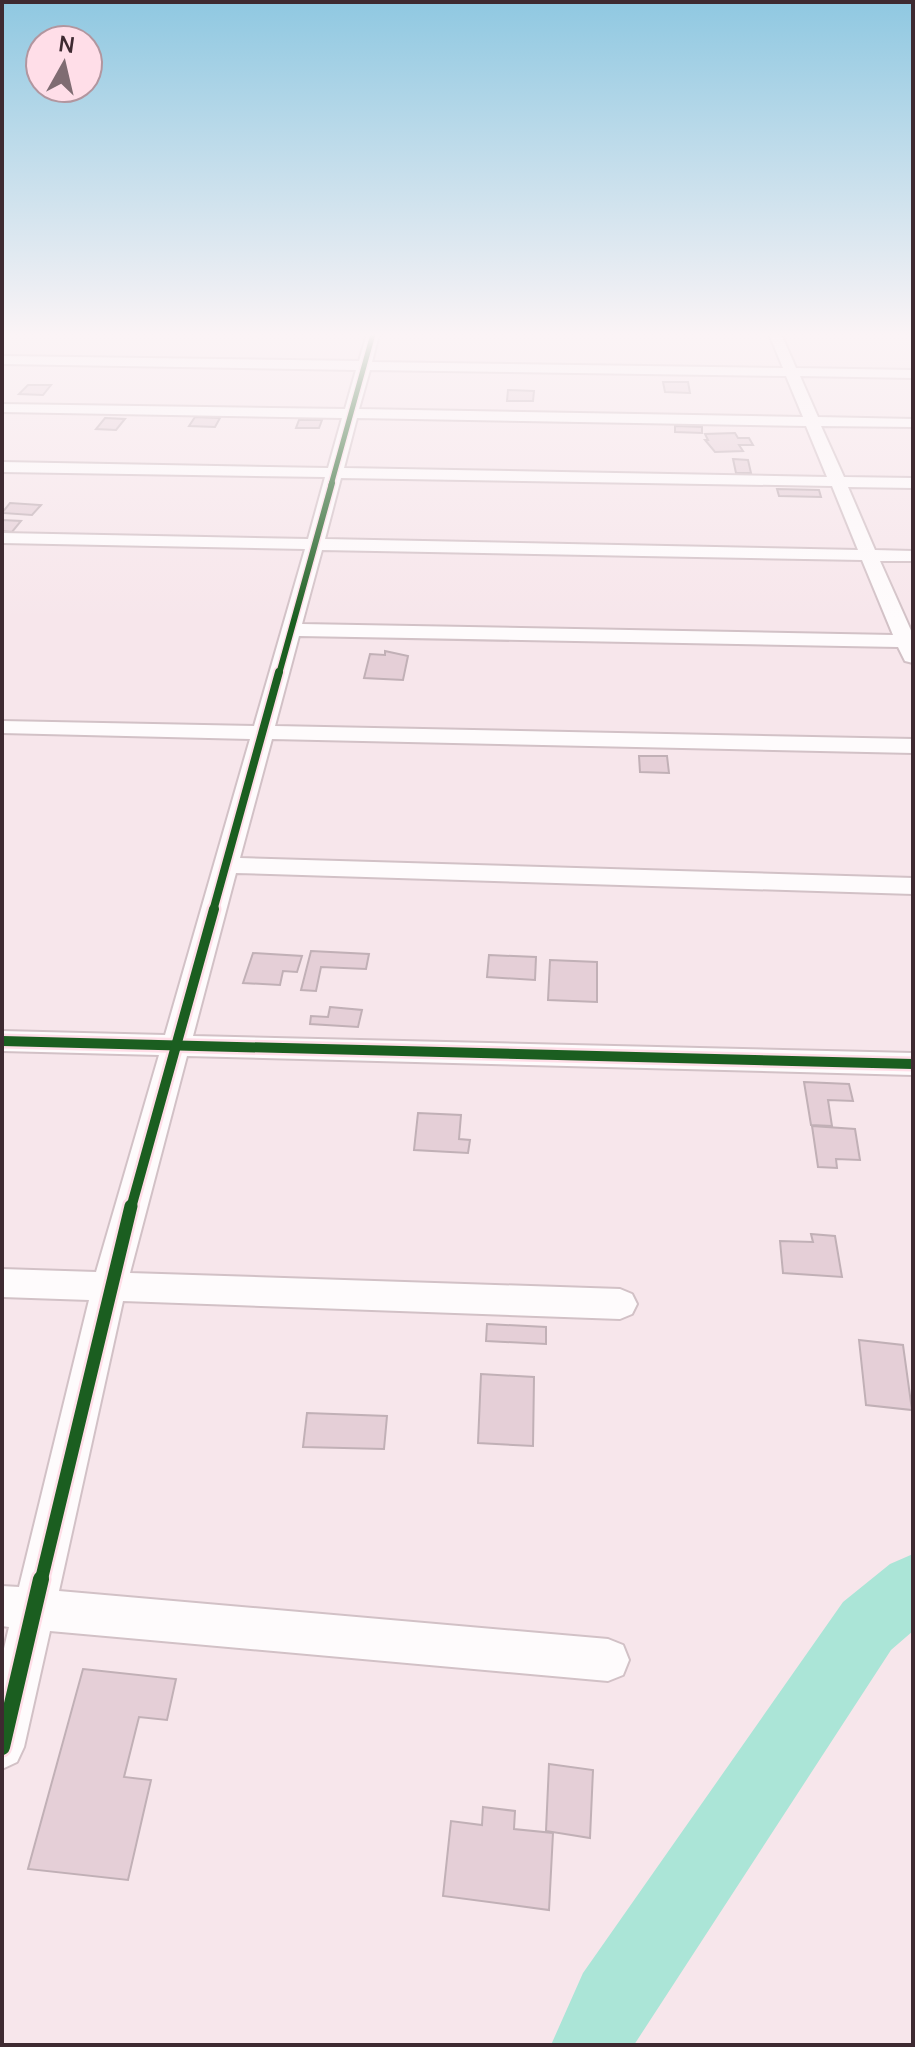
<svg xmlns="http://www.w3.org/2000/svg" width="915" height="2047" font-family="Manrope,sans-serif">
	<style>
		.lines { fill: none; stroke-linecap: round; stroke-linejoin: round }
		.river { fill: #abe5d7; fill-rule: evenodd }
		.building { fill: #e5cfd7; stroke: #c1b0b6; stroke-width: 2 }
		.minor-casing { stroke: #d2c1c6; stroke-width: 4 }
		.minor { fill: #fefbfc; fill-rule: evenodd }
		.cycleway-far5-casing { stroke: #ffdee8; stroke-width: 8 }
		.cycleway-far4-casing { stroke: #ffdee8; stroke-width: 9 }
		.cycleway-far3-casing { stroke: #ffdee8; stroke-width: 12 }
		.cycleway-far2-casing { stroke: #ffdee8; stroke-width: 15 }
		.cycleway-far1-casing { stroke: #ffdee8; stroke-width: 18 }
		.cycleway-casing { stroke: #ffdee8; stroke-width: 21 }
		.cycleway-far5 { stroke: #1b5e20; stroke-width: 5 }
		.cycleway-far4 { stroke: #1b5e20; stroke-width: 6 }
		.cycleway-far3 { stroke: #1b5e20; stroke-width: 8 }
		.cycleway-far2 { stroke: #1b5e20; stroke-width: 10 }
		.cycleway-far1 { stroke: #1b5e20; stroke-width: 13 }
		.cycleway { stroke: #1b5e20; stroke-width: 16 }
	</style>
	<rect width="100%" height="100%" fill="#f7e6eb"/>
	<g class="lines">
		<path class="river" d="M913,1554v77l-22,19 -257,395h-83l32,-72 260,-371 47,-38z"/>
	</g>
	<g class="building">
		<path d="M663,382h25l2,11 -25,-1z"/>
		<path d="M28,385h23l-8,10 -24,-1z"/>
		<path d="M508,390l26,1 -1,10h-26z"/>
		<path d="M195,417l25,1 -5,9 -26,-1z"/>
		<path d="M105,418l20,1 -9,11 -20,-1z"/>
		<path d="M299,420h23l-3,8h-23z"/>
		<path d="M675,426l27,1v6l-27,-1z"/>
		<path d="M735,433l3,5h11l4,7h-14l4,6 -28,1 -10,-12h3l-3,-6z"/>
		<path d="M733,459l15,1 3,13h-15z"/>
		<path d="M777,489l42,1 2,7 -42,-1z"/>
		<path d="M10,503l31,2 -9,10 -30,-2z"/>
		<path d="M2,520l19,1 -9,11 -10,-1z"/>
		<path d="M385,651l23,5 -5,24 -39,-2 6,-24 15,1z"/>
		<path d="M639,756h28l2,17 -29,-1z"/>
		<path d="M311,951l58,3 -3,15 -45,-2 -5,24 -15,-1z"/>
		<path d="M253,953l49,3 -5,16 -14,-1 -3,14 -37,-2z"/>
		<path d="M489,955l47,2 -1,23 -48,-3z"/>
		<path d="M550,960l47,2v40l-49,-2z"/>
		<path d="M330,1007l32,3 -4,17 -48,-3 1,-8 17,1z"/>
		<path d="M804,1082l45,2 4,17 -25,-1 4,26 -21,-1z"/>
		<path d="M418,1113l43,2 -2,24 11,1 -2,13 -54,-3z"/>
		<path d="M812,1126l43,3 5,31 -24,-1 1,9 -19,-1z"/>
		<path d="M811,1234l24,2 7,41 -59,-4 -3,-32 33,1z"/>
		<path d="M487,1324l59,3v17l-60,-3z"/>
		<path d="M859,1340l44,5 9,65 -46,-5z"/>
		<path d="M481,1374l53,3 -1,69 -55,-3z"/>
		<path d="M307,1413l80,3 -3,33 -81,-2z"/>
		<path d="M83,1669l93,10 -9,41 -28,-3 -15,60 27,3 -23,100 -100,-11z"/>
		<path d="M549,1764l44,6 -3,68 -44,-7z"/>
		<path d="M483,1807l32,4 -1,18 39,4 -4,77 -106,-14 8,-75 31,4z"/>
	</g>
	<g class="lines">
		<g class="minor-casing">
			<path id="minor" d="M367,334h12l-7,28 411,6 -14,-34h12l15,34 117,2v8l-113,-2 18,41 95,2v8l-92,-1 23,51 69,1v10l-65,-1 27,63 38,1v10h-33l33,74v28l-8,-2 -7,-14 -599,-11 -24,90 638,13v14l-641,-14 -32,119 673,20v16l-677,-21 -43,163 720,17v22l-726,-19 -57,217 490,16 12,5 5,10 -5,10 -12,5 -497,-18 -64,290 549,48 15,6 6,15 -6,15 -15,6 -558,-50 -26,116 -7,15 -15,7v-112l7,-30 -7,-1v-40l17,1 70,-287 -87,-3v-28l94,3 63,-217 -157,-4v-20l163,4 85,-296 -248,-6v-12l252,5 51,-177 -303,-6v-10l306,6 17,-62 -323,-5v-10l326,6 14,-50 -340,-6v-8l343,5 11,-39 -354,-6v-8l357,5zM370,370l416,6 17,41 -444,-8zM357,418l449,8 21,51 -483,-9zM341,478l491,8 26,64 -533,-11zM322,550l540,10 31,75 -591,-11z"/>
		</g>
		<use href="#minor" class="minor"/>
		<g class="cycleway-far5-casing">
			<path id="cycleway-far5" d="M331,485l42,-151"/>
		</g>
		<g class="cycleway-far4-casing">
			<path id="cycleway-far4" d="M279,674l53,-191"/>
		</g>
		<g class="cycleway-far3-casing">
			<path id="cycleway-far3" d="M213,911l66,-239"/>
		</g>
		<g class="cycleway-far2-casing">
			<g id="cycleway-far2">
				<path d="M2,1041l911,23"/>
				<path d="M131,1208l83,-299"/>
			</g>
		</g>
		<g class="cycleway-far1-casing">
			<path id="cycleway-far1" d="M41,1581l90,-375"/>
		</g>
		<g class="cycleway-casing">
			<path id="cycleway" d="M2,1747l39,-168"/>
		</g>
		<use href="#cycleway-far5" class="cycleway-far5"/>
		<use href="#cycleway-far4" class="cycleway-far4"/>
		<use href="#cycleway-far3" class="cycleway-far3"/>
		<use href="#cycleway-far2" class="cycleway-far2"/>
		<use href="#cycleway-far1" class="cycleway-far1"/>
		<use href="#cycleway" class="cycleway"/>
	</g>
	<linearGradient id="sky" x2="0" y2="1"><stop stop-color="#8fc8e1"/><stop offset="0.54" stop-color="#fbf4f6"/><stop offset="1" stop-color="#fbf4f6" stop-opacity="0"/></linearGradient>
	<rect width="915" height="620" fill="url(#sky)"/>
	<rect width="915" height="2047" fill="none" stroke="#3e2a31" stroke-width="8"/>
	<g transform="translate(64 64) rotate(8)"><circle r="38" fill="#ffdee8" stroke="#b2969f" stroke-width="2"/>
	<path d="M0-6L14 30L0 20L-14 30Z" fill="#7f6c72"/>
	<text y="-12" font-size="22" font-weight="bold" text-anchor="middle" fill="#3e2a31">N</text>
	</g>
</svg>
